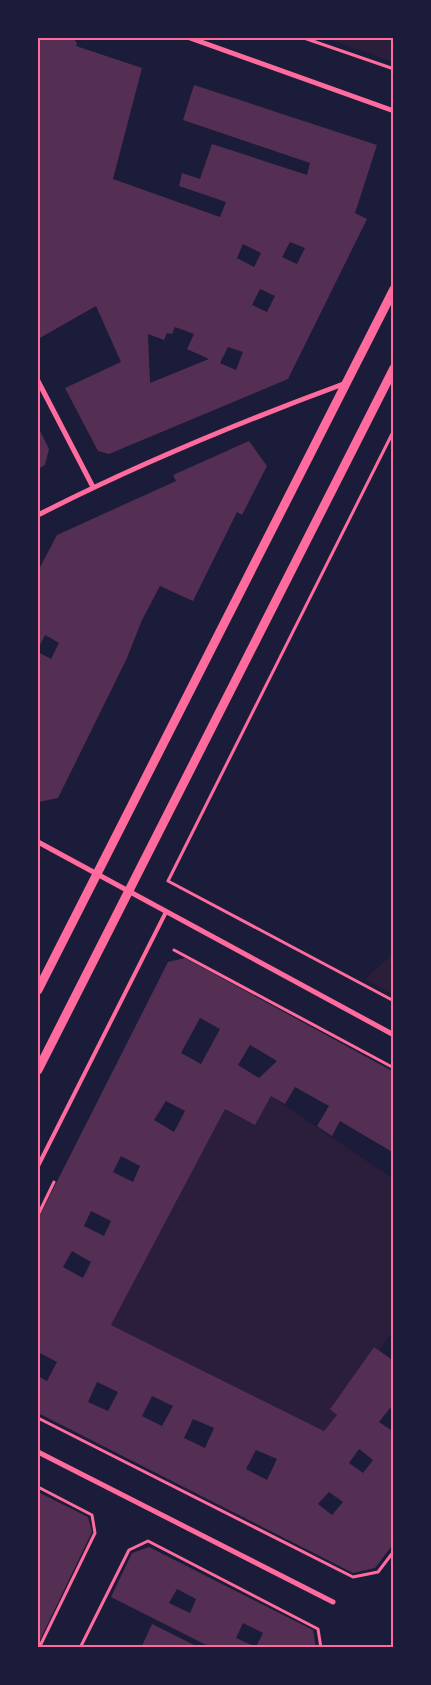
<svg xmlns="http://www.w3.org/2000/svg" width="431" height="1685" font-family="'PT Sans Narrow',sans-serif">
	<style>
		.green { fill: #2a1e3b }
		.building { fill: #542f53; fill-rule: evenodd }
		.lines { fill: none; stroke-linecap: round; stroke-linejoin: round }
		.path { stroke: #ff6b9d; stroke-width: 3 }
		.service { stroke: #ff6b9d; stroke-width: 4 }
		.minor { stroke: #ff6b9d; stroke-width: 5 }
		.tertiary { stroke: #ff6b9d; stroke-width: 9 }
		.neatline { fill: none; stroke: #ff6b9d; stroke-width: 2 }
	</style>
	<rect width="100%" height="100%" fill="#1b1b3a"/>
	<g class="green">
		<path d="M326,38h67v24z"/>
		<path d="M393,954v41l-28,-16z"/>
		<path d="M271,1096l122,83v152l-14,20 -5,-4 -44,61 7,7 -13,16 -213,-106 114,-216 30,16z"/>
	</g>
	<g class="building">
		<path d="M38,38h35l4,5 -1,3 66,22 -29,111 107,38 6,-15 -47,-16 3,-13 18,6 12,-35 95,31 3,-12 -127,-43 11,-35 183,60 -22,68 12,6 -79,160 -179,75 -11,-3 -33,-63 56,-26 -25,-56 -58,33zM290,242l15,6 -8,16 -15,-7zM243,244l18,9 -7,14 -17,-9zM260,289l15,7 -8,16 -15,-7zM175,327l19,7 -7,15 22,10 -59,24 -2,-49 16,6 3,-7 5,1zM228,347l15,5 -7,18 -16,-7z"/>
		<path d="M38,427l11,22 -4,16 -7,4z"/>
		<path d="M249,441l18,25 -25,49 -5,-3 -44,89 -33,-15 -18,34 -15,38 -69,140 -20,4v-150l13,7 8,-16 -14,-8 -7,14v-78l19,-36 119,-54 -3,-6z"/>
		<path d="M185,958l209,114v81l-54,-32 -8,15 -15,-10 12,-20 -34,-19 -10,17 -14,-8 -16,29 -30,-16 -114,216 213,106 13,-16 -7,-6 44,-62 20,14v50l-4,-3 -11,14 15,10v111l-19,25 -22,5 -315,-160v-37l9,5 10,-19 -19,-10v-133l130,-257zM200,1018l20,11 -19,35 -20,-11zM250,1045l27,16 -18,17 -21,-13zM166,1101l19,10 -11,21 -20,-12zM121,1156l19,10 -7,16 -20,-10zM91,1211l20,10 -7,15 -20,-10zM72,1251l19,11 -8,16 -20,-11zM97,1382l21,10 -10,19 -20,-9zM152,1396l21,10 -11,20 -20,-10zM193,1419l21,9 -9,20 -21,-10zM359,1449l14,11 -10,13 -14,-10zM256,1450l21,9 -10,21 -21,-11zM329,1492l14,10 -11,13 -14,-11z"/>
		<path d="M38,1492l50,25 4,15 -54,112z"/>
		<path d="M149,1547l164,83 3,18h-104l-101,-51 21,-44zM177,1589l19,10 -6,14 -21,-10zM243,1623l20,10 -7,14 -20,-9z"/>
		<path d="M152,1624l48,24h-59z"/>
	</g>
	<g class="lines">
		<g class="path">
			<path d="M304,38l90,31"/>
			<path d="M394,430l-226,451 226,120"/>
			<path d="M174,950l220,118"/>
			<path d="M38,1215l16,-33"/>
			<path d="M38,1418l315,159 25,-5 16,-21"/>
			<path d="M38,1487l54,28 3,18 -56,115"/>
			<path d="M80,1648l49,-98 19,-9 170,88 3,19"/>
		</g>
		<path class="service" d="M38,1166l128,-254"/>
		<g class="minor">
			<path d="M190,38l204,73"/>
			<path d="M38,381l55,106"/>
			<path d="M38,515c100,-51 202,-93 308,-132"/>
			<path d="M38,842l356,193"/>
			<path d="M38,1452l295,150"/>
		</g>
		<g class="tertiary">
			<path d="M38,990l356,-701"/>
			<path d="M38,1070l356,-702"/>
		</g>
	</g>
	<rect width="431" height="1685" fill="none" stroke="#1b1b3a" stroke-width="78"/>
	<rect x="39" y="39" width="353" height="1607" class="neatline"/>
</svg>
